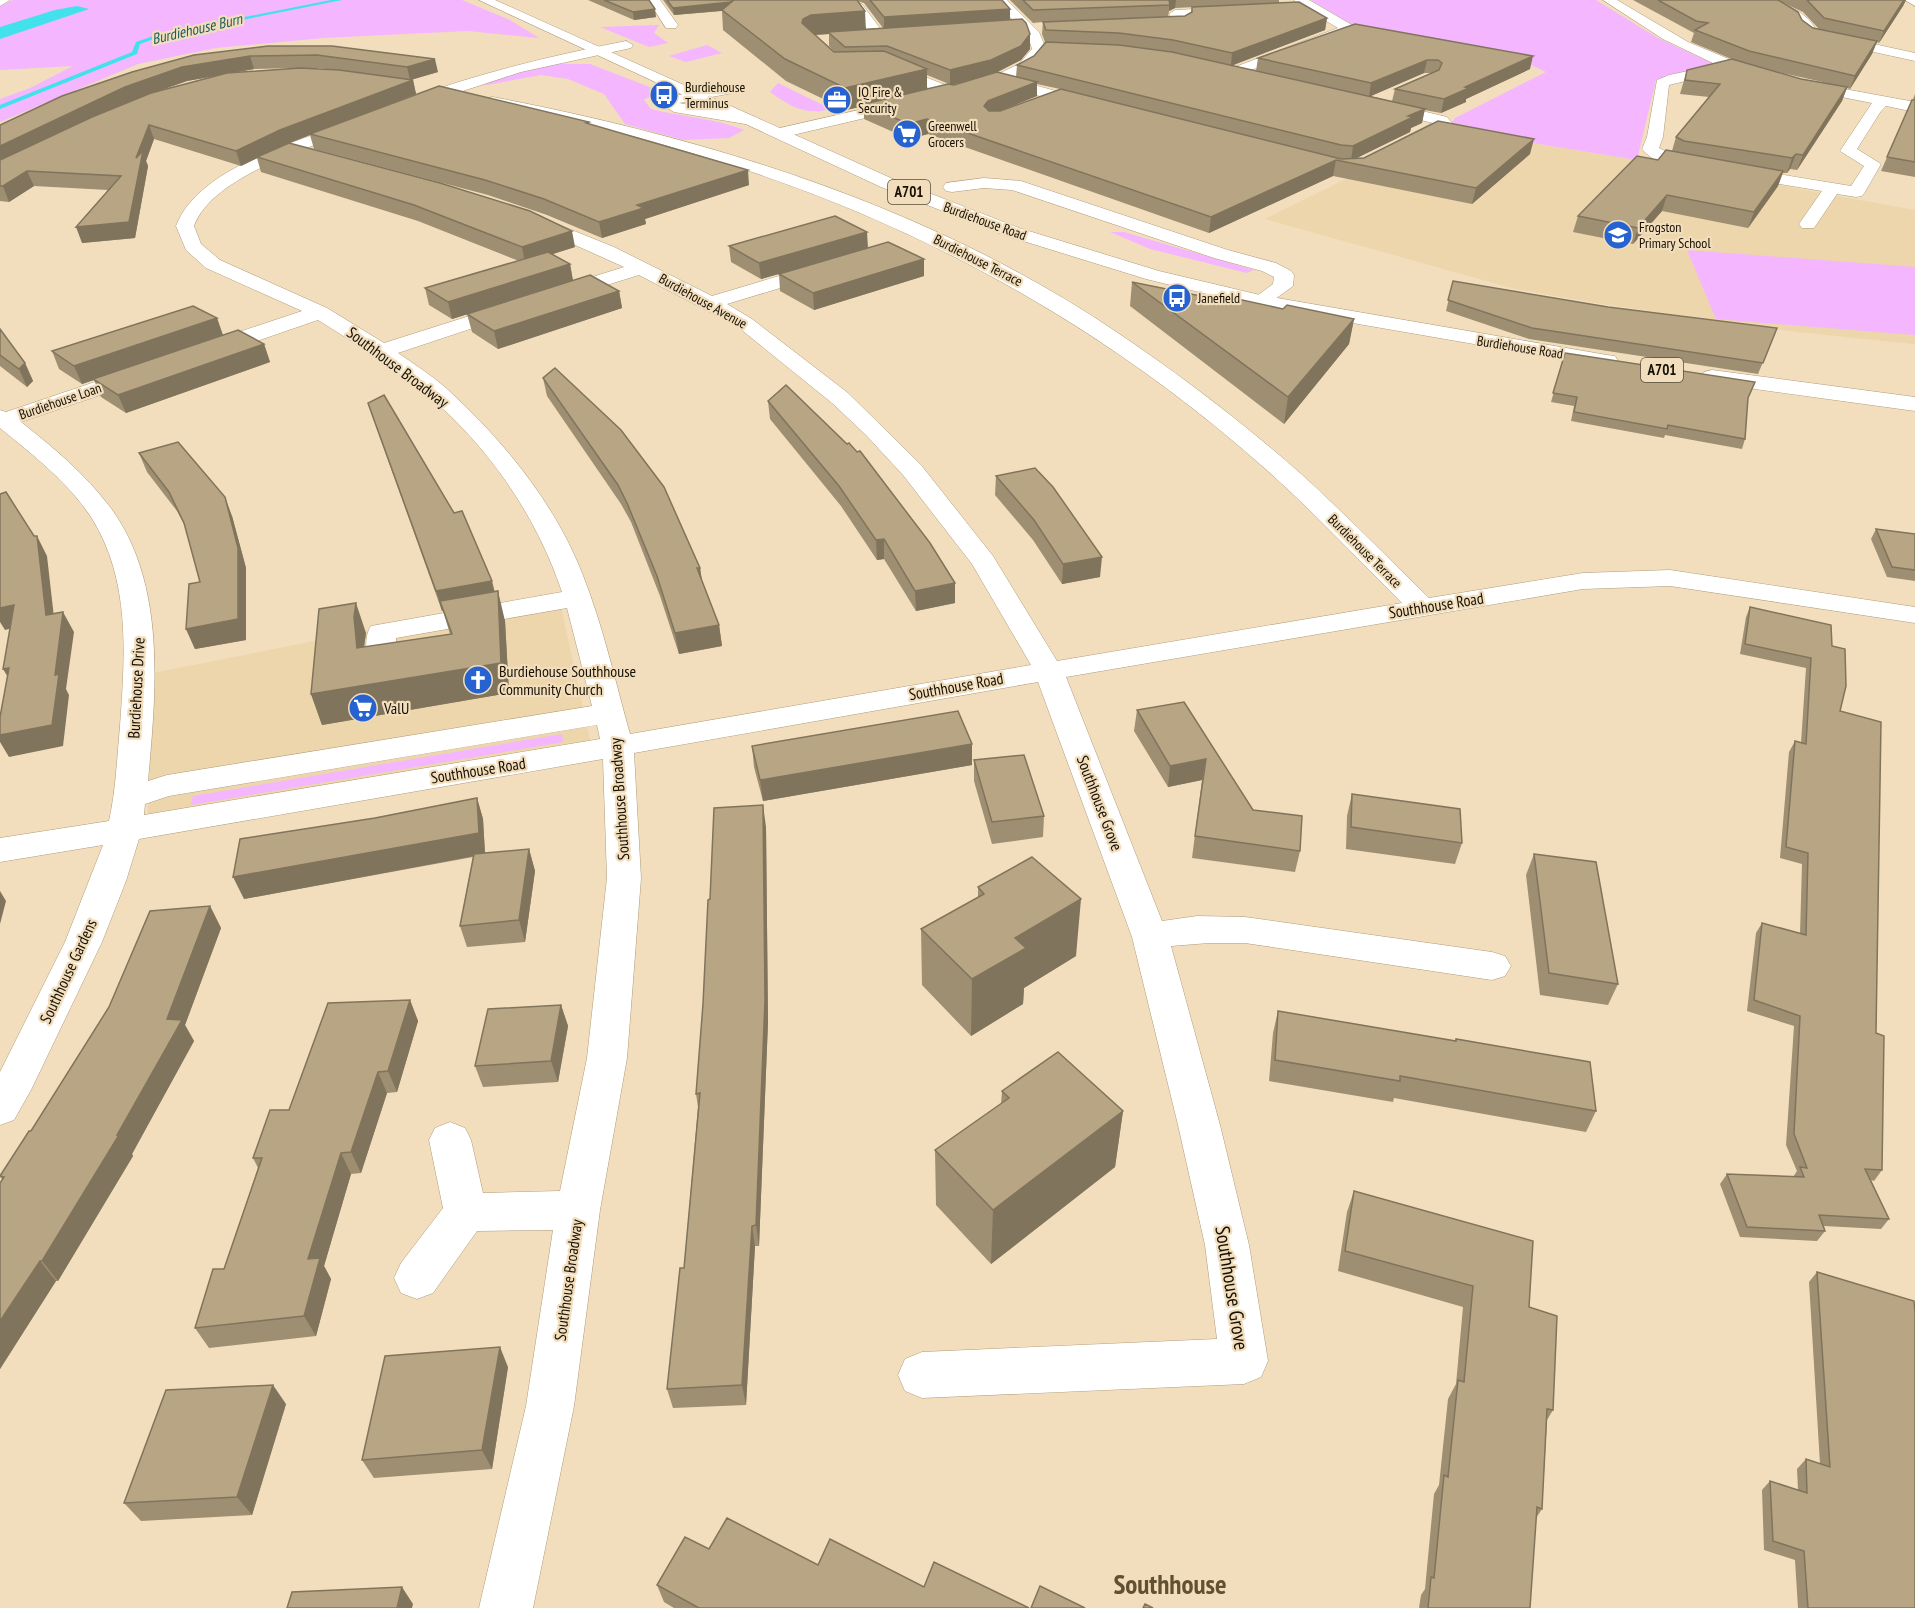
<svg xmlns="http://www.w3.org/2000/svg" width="1915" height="1608" font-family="'PT Sans Narrow',sans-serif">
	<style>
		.built { fill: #edd5ac }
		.green { fill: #f4b6ff }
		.water { fill: #41e2ec }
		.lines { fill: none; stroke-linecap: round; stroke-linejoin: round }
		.stream { fill: #41e2ec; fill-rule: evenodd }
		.minor-casing { stroke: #af9c7b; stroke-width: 1 }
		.major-casing { stroke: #af9c7b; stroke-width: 1 }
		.minor { fill: #fff; fill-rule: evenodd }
		.major { fill: #fff; fill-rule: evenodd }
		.wall { fill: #9e8e72; fill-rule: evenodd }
		.shaded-wall { fill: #81745c }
		.building { fill: #b8a584; stroke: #81745c; stroke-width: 1.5 }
		.labels { text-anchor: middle; stroke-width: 4.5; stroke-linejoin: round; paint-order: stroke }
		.far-poi-label { font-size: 14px; fill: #161004; stroke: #f2debc; text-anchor: start }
		.far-street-label { font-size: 14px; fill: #161004; stroke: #f2debc }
		.far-water-label { font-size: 15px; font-style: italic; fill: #1a5b5f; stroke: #f2debc }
		.shield { fill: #f2debc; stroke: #584e3b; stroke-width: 1.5 }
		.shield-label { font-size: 15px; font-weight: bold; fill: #161004 }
		.street-label { font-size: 16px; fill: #161004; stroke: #f2debc }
		.poi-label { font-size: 16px; fill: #161004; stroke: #f2debc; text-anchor: start }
		.near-street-label { font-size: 20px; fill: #161004; stroke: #f2debc }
		.near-district-label { font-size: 27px; font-weight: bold; fill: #625032; stroke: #f2debc }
	</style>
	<rect width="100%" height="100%" fill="#f2debc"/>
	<g class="built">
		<path d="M1489,136l148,24 278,50v134l-118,-12 -196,-28 -86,-15 -250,-70 89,-44z"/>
		<path d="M558,593l32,147 -442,78 5,-145z"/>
	</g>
	<g class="green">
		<path d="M13,0h449l48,20 29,18 -71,-7 -145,7 -107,10 -78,16 -138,58v-23l30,-11 43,-22 -73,4v-64z"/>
		<path d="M1311,0h285l62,38 56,26 -58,16 -19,80 -190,-31 8,-11 91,-46 -17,-8 -170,-35z"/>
		<path d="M659,25l-5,8 14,10 -19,4 -49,-20z"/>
		<path d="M707,45l15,8 -36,9 -17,-6z"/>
		<path d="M550,64h40l70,27 -16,9 7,9c31,8 64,9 93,21l-15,8 -46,2 -58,-16 -21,-30 -36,-15 -27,-4 -54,10 -9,-2z"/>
		<path d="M778,83l53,26c-25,7 -42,-3 -61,-17z"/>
		<path d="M1110,232h14l130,38 -7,3 -97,-24z"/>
		<path d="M1687,250l228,17v68l-199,-16z"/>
		<path d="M562,734l1,8 -372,63 2,-9z"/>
	</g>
	<path class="water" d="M77,6l12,3 -89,30v-12l55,-17z"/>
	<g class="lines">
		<path class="stream" d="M331,0h11l-180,36 -22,8 -3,10 -137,55v-4l132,-53 4,-10 23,-8z"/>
		<g class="minor-casing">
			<g id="minor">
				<path d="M0,0h10l-10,6z"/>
				<path d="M648,0h12l18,25 -2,3h-10z"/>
				<path d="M731,0l127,3 4,1 23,31 -7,4 -5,-1 -19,-27 -110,-4z"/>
				<path d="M994,0h13l32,32 7,17 -13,17 -21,13 84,23 3,3 -3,3 -5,2 -99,-27 -2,-3 2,-3 27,-13 13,-15 -4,-13z"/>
				<path d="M1294,0h15l43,25 1,5 -2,3 -119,44 -7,-4 2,-3 111,-42 -29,-17 -123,6 4,5c-8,7 -41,8 -49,1l6,-4 25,-1 -3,-4 6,-4 123,-6z"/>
				<path d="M1603,0h14l71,42 48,20 2,3 -3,4 -66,16 -6,52 -4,11 20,10 172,28 13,-20 -24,-15 32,-48 -76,-15 -2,-3 2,-3 5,-1 114,21v10l-29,-6 -5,5 -24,38 24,15 -16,28 -3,4 -6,1 -19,-3 -23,34h-12l-3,-4 23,-33 -146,-24c-13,-3 -25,-7 -34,-18l5,-12 10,-57 12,-5 48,-10 -54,-26z"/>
				<path d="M1757,0c16,0 37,6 50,18 6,5 5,8 12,14l96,21v8l-105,-23 -11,-8 -3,-8z"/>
				<path d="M1905,0h10v6z"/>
				<path d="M626,41l7,4 -2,3 -110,24 -113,37 -8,-5 3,-3c72,-27 147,-45 223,-60z"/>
				<path d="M885,61l73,29 2,3 -7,4 -5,-1 -68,-28 -2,-3z"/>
				<path d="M728,86l5,1 2,3 -2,3 -54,10 77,14 3,3 -3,3 -5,2 -77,-13 -15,-9 9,-6z"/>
				<path d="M493,97c218,42 436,109 622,234 64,43 127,91 185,142 44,40 86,83 129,125l154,-25 87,-3 245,37v16l-245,-37 -87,3 -517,88 96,244 35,-5 48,1 247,35 13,4 6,10 -6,10 -13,4 -247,-37h-36l-38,3 49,179 29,120 19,116 -7,16 -17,7 -322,14 -17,-7 -7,-16 7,-16 17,-7 295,-13 -12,-94 -27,-120 -46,-188 -94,-255 -404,71 7,125 -14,180 -27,152 -26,196 -41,202h-54l47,-202 27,-176 -76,1 -44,62 -16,6 -16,-6 -7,-15 7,-15 42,-55 -14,-68 6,-12 15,-6 15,6 6,12 12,53 77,-2 27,-133 20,-180 -4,-119 -464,80 -13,42 -24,61 -71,148 -17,30 -14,5v-53l65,-130 38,-97 -103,17v-24l109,-17c7,-32 8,-64 11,-95 5,-71 11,-146 -29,-209 -23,-35 -59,-63 -91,-89v-18l6,2 133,-45 8,2 3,5 -3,5 -126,43c32,25 64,52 89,85 57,77 46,184 38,274l19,-6 425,-69 -25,-98 -171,30 1,23 -5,6 -10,3 -10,-3c-7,-10 -8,-31 -1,-41l191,-34c-25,-75 -74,-147 -135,-197 -34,-28 -72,-52 -109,-75l-102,35 -8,1 -8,-1 -3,-5 3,-5 102,-34 -96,-43 -20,-18 -10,-24c22,-58 119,-83 172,-104h12l2,3 -2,3c-48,19 -148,48 -166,98l7,18 19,16 107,48 57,35 120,-38h14l3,4 -3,4 -120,40c16,11 33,22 48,35 56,51 108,114 136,185 21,52 33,108 48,161l401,-69 -59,-101 -69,-89 -37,-40 -34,-32 -94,-76 -99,-52 -74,23h-14l-3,-4 3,-4 73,-23 -98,-44 -3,-4 3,-4 6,-1 82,33 98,49 104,-31h14l3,4 -3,4 -103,31 25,15 96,74 73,72 72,91 64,105 345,-58c-47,-47 -92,-95 -141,-138 -161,-142 -350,-246 -556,-308 -45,-14 -92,-27 -139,-37 -26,-6 -52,-9 -78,-16l-2,-3 2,-3zM597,725l3,14 -456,76 1,-11 24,-8z"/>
				<path d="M907,99l5,2 3,3 -3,3 -132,31 -8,-5 8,-5z"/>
				<path d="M1380,101l67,16 5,6 -41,23h-12l-2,-3 2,-3 34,-17 -58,-14 -3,-3 3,-3z"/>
				<path d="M984,178l37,3 207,69 48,13 15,8 3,4 -1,11 -26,19h-14l-3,-4 23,-17 1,-7 -12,-6 -48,-13 -202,-68 -28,-2 -32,4 -6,-1 -3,-4 3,-4z"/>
			</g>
		</g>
		<g class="major-casing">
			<g id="major">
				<path d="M479,0h16l398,179 126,49 140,43 101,24 347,60 8,1 3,5 -3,5 -8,1 -347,-60 -114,-28 -139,-43 -126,-49z"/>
				<path d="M1712,370l203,27v14l-211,-29 -3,-5 3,-5z"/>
			</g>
		</g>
		<use href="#minor" class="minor"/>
		<use href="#major" class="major"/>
	</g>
	<g class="wall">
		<path d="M588,0h61l7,17 -22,3z"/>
		<path d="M663,0h339l8,9v10l20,15v15l-9,11 -25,13 20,4 1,-12 17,-9 11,-14 -3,-8 1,-12 -10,1 -23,-23h269v3l-104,5 -6,3 -1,6 17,-1 6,-3 1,-6 135,11 -2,12 -94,35 25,6 2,-13 97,-34 175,45 -64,30v3l-25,11 -17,-3 -2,13 -11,5 -1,4 -55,26 175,-4 -58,50 -139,-28 -124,57 -281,-99 -19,5 -45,-20v-13l-18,4 -60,-29 -63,-51 -1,-19 -48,4zM857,1l7,2 19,25 -17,1zM829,34v12l6,6 -20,-17zM1424,73h7l-36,16 -3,12 -22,-5zM927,75l22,9 -22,5zM1037,84l23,5 -60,22 37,-15z"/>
		<path d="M1633,0h273l-3,6 -24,37 -2,-1 -5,12 -22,35 -3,-1 -5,13 -45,69 -7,-1 -3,4h-4l-5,13 -30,42 -86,-17 -29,33 -60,-12 5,-16 80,-56 14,-9 4,-14 33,-40 -29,-3 7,-24 47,-10 -43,-18 3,-9zM1781,2l22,10 16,17 -6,-1 -11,-8zM1773,71l54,12 -26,-4z"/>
		<path d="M332,46l106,26 -27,8h2l3,14 -40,15 213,13v2l160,61 -104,34 1,5 -44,14 -55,-23 -59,-20 -174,-46 -4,-14 -20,8 285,104 -23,7 18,10 3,17 -121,38 -23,-14 -4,-17 94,-27 -101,-40 -157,-49 -4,-14 -16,8 -87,-27 -8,22 2,5 -13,72 -53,5 26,-53 -74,-4 -25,16 -9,-1v-76l194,-70zM296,68l-64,5 22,-4zM304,68h16l13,2zM221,75l-63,16 29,-10z"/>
		<path d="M1915,94v83l-34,-6 31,-71h2l-1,-1z"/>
		<path d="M729,246l139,2 56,11v17l-110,34 -34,-19 -1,-17 -18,5 -30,-17z"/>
		<path d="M1453,281l155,26 169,21 -19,46 -229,-35 -83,-28z"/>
		<path d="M1132,282l103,21 119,16 -5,25 -65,80 -154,-118z"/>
		<path d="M619,291l3,17 -124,41 -26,-17 -5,-18z"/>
		<path d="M217,318l6,17 41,9 6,18 -144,51 -25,-16 -7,-17 -12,4 -23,-15 -7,-18z"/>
		<path d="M0,329l25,34 8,18 -6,6 -27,-21z"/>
		<path d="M1565,353l183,45 -3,41 -3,10 -77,-14 -1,3 -93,-17 3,-15 -23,-4z"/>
		<path d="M543,378l157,190 2,13 17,44 3,21 -43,8 -19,-58 -29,-74 -10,-18 -74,-108z"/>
		<path d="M768,401l187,202 -39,8 -32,-52 -7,1 -36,-54 -71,-87z"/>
		<path d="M368,403l127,189 10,29 4,72 -187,32 -11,-31 55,-61 -2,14 86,-13 -7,-23h-1l-68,-190z"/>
		<path d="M139,453l93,63 14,52v72l-51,9 -9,-20 14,-47 -14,-54 -9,-17 -30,-39z"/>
		<path d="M996,476l104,101 -38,7 -29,-44 -38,-45z"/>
		<path d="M1876,529l39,5v47l-28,-4 -16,-38z"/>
		<path d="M1750,607l82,39 8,65 36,322 6,137 -8,11 -3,-1 18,39 -8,10 -57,-3 1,5 -8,10 -77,-4 -20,-53 7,-10 66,3 4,-6 -11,-26 8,-119 -47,-15 9,-78 6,-10 38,11 2,-70 -22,-6 9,-106 6,-11 6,2 5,-75 -66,-14 6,-37z"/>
		<path d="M1137,710l163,141 -5,21 -103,-14 10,-78 -34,7 -34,-56z"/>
		<path d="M752,746l220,19 -209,36 -9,-34z"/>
		<path d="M974,760l70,56 -1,21 -51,7 -18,-63z"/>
		<path d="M1352,794l110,49 -7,21 -109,-15 1,-33z"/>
		<path d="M477,798l6,21 2,34 44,-4 6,22 -10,71 -58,5 -7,-21 13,-69 -229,42 131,-81z"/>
		<path d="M766,827l2,195 -9,224h-4l-9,159 -73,3 -6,-19 17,-121 14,-161 -2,-13 7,-90 7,-105z"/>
		<path d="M1534,854l84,130 -10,21 -68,-10 -14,-120z"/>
		<path d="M978,887l98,69 -52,32 -1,16 -52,32 -49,-51 -1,-56 57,-31z"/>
		<path d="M210,906l11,22 -36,97 9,16 -62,113 1,2 -75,125h-2l-56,88v-186l2,-4 -2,-2 31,-46z"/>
		<path d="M410,1000l8,21 -21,71 -10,1 -26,80 -10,1 -27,92 7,13 -15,57 -107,12 -14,-20 29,-59 34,-101 -5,-10 36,-48z"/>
		<path d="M561,1005l7,21 -10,56 -75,5 -8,-21z"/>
		<path d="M1278,1011l177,30 1,-2 140,72 -10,21 -192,-34 -1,4 -124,-21 4,-48z"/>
		<path d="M1002,1091l121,20 -8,56 -124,97 -55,-59 -1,-55 66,-46z"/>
		<path d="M1354,1191l175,116 24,103 -6,10 -5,89 -6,9 -6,90h-111l2,-13 4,-6 9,-95 5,-9 9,-86 8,-15 7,-77 -125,-36 9,-59z"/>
		<path d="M1817,1272l98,336h-117l-3,-48 -31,-10 -2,-60 8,-9 28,9 -1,-21 9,-10 14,5 -11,-182z"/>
		<path d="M508,1367l-16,102 -118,9 -12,-18z"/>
		<path d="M286,1404l-34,111 -111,6 -17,-18z"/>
		<path d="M709,1549l109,16 106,22 105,21h-355l-10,-6 -7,-17z"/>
	</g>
	<g class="shaded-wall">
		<path d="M1169,0h7l-1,8 -6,3z"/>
		<path d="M1904,0h2l-3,6 -24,37 5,-12z"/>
		<path d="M742,1v8l-68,6 -1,-7z"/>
		<path d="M655,9l1,8 -22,3 -1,-8z"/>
		<path d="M1010,9v12l-126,9v-13z"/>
		<path d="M865,11l1,20 -38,1 1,2 -17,1 -10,-12 1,-4 8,-4z"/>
		<path d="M1327,18l-2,12 -94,36 1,-13z"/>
		<path d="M1030,34v15l-9,11 -30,15 -41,10v-15z"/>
		<path d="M1877,41l-5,13 -22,35 5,-13z"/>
		<path d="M250,56l4,13 -67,12 -57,20 -130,63v-18l125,-59 57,-20z"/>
		<path d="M1533,56l-3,13 -64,30v3l-25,11 3,-14 21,-12z"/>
		<path d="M435,59l3,13 -28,8 -3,-13z"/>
		<path d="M1427,60l-3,13 -55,24 2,-14z"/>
		<path d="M927,69v21l-63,14v2l-18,4 -1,-22z"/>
		<path d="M413,80l3,14 -132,51 -43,21 -5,-15 44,-21z"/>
		<path d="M1037,82v14l-49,20 -4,-10 4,-5z"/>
		<path d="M1847,87l-5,14 -45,69 6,-15z"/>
		<path d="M1425,109l-3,14 -11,5 -1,4 -59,29 2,-15 55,-30z"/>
		<path d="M927,119l1,15 -19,5 -1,-15z"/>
		<path d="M149,125l5,14 -8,22 2,5 -13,72 -53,5 -6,-16 60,-69z"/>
		<path d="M1534,139l-4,15 -58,50 4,-16z"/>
		<path d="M1796,154l-6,15 -3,4 5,-15z"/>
		<path d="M1336,160l-3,16 -124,57 2,-16z"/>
		<path d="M748,170l1,15 -104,34 1,5 -44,14 -3,-16 38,-17z"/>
		<path d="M27,171l7,15 -25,16 -6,-16z"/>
		<path d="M1783,171l-5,15 -30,42 6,-16z"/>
		<path d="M1667,195l-5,16 -29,33 5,-16z"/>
		<path d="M572,231l3,16 -50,16 -3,-16z"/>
		<path d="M867,232l1,16 -107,31 -2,-16z"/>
		<path d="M924,259v17l-110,34 -1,-17z"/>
		<path d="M570,264l3,17 -121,38 -4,-17z"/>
		<path d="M619,291l3,17 -124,41 -4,-18z"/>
		<path d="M217,318l6,18 -141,48 -8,-18z"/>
		<path d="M1354,319l-5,25 -65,80 4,-27z"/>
		<path d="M264,344l6,18 -144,51 -8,-18z"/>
		<path d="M25,363l8,18 -6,6 -8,-18z"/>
		<path d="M225,497l7,19 14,52v72l-51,9 -9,-20z"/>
		<path d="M37,536l10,20 9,79 -10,-20z"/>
		<path d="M884,539v20l-7,1 -1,-20z"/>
		<path d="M1102,557l-2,20 -38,7 1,-20z"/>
		<path d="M697,568h3l3,20z"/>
		<path d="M492,581l5,20h-57l3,10h-1l-6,-20z"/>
		<path d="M955,583v20l-39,8 -1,-20z"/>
		<path d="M498,591l7,30 4,72 -187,32 -11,-31 190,-31z"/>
		<path d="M356,603l10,30 -2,14 -7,1 -3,-31z"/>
		<path d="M14,605l11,20 -20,5 -5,-8v-14z"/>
		<path d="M63,612l11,20 -8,57 3,6 -6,51 -54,11 -9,-15v-7l55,-60z"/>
		<path d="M719,625l3,21 -43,8 -4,-21z"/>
		<path d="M9,668l6,21 -12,-20z"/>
		<path d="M972,744v21l-209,36 -3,-21z"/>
		<path d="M1206,759l-4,21 -34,7 2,-21z"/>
		<path d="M477,798l6,21 2,35 -241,45 -11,-22z"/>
		<path d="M763,805l3,22 2,195 -9,224 -3,-21z"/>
		<path d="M529,849l6,22 -10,71 -6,-22z"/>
		<path d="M0,891l6,10 -6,23z"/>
		<path d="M1081,899l-5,57 -52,32 -1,16 -52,32 1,-57 43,-41z"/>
		<path d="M210,906l11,22 -36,97 9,16 -62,113 1,2 -75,125 -16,-20 75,-126 50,-116z"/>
		<path d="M410,1000l8,21 -21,71 -9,-21z"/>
		<path d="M561,1005l7,21 -10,56 -7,-21z"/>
		<path d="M378,1072l9,21 -26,80 -10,-21z"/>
		<path d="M1123,1111l-8,56 -124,97 2,-54z"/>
		<path d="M341,1153l10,21 -27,92 7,13 -15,57 -12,-20 4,-57z"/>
		<path d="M752,1226l3,20 -9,159 -4,-20z"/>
		<path d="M40,1261l16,20 -56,88v-48z"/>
		<path d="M500,1347l8,20 -16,102 -10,-19z"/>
		<path d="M273,1385l13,19 -34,111 -15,-18z"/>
		<path d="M402,1587l11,17 -1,4h-15z"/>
	</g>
	<g class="building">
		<path d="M604,0h45l6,9 -22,3z"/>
		<path d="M667,0h67l-3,2 -58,6z"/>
		<path d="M734,0h123l8,11 -54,4 -8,4 -1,4 32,29 50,-1 43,18 -82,19 -60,-29 -63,-49z"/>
		<path d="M870,0h132l8,9 -126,8z"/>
		<path d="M1023,0h146l1,5 -137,5z"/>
		<path d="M1658,0h120l20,12 4,8 11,8 64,13 -22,35 -106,-25 -54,-21 13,-7 -12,-2z"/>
		<path d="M1807,0h97l-20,31 -60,-13z"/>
		<path d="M1299,2l28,16 -95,35 -59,-13 -54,-7 -73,-3 -3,-8 142,-6 7,-4v-5z"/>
		<path d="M1022,19l4,4 4,11 -9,12 -30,14 -41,10 -63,-24 -42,1 -17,-15z"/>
		<path d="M1355,24l178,32 -68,31 4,1 -25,11 -49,-10 44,-19 3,-7 -4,-3h-11l-56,23 -113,-25z"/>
		<path d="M1046,42l73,3 53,7 253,57 -17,7 5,1 -60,29 -12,-1 -324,-80 17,-9z"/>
		<path d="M268,46h64l103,13 -28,8 -90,-12 -67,1 -68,11 -57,20 -125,59v-21l62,-29 70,-24 62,-17z"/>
		<path d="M1732,59l69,20 46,8 -44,68 -7,-1 -4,4 -108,-17 -8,-4 44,-53 -35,-4 2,-10z"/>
		<path d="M300,68l39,2 74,10 -133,50 -44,21 -87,-26 -13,33 7,-7 -14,71 -53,5 45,-51 -94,-5 -24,15h-3v-26l92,-43 59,-24 76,-20z"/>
		<path d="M997,72l40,10 -49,19 -4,5 5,5h11l61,-22 280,70 23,-1 74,-37 96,18 -58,49 -140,-28 -125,57 -284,-98 -19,5 -44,-20 84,-20 6,1z"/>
		<path d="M439,86l150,36 -3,1 162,47 -111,35 7,3 -45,14 -55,-23 -59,-19 -175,-46z"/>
		<path d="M1912,100h3v62l-28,-5z"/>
		<path d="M289,143l151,40 90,28 42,20 -50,16 -108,-42 -157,-48z"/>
		<path d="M1666,150l117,21 -29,41 -87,-17 -29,33 -60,-12 59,-60 21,4z"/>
		<path d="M835,216l32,16 -108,31 -30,-17z"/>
		<path d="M888,242l36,17 -111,34 -34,-19z"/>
		<path d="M548,252l22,12 -122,38 -23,-14z"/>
		<path d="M590,275l29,16 -125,40 -27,-17z"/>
		<path d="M1453,281l155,26 169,21 -14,35 -231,-35 -84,-28z"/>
		<path d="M1132,282l103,21 3,-4 45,10 4,-4 67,14 -66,78z"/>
		<path d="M193,306l24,12 -143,48 -22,-15z"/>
		<path d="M0,329l25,34 -6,6 -19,-14z"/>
		<path d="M238,330l26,14 -146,51 -25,-16z"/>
		<path d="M1565,353l190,29 -7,16 -3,41 -77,-14 -1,4 -93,-17 3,-15 -24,-4z"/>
		<path d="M555,368l66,62 43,57 36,81h-3l22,57 -44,8 -18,-57 -30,-73 -9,-18 -75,-107z"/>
		<path d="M786,385l61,59 2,-1 8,9 3,-1 70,92 25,40 -40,8 -31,-52 -8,1 -37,-54 -71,-85z"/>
		<path d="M384,395l70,118 8,-2 30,70 -56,10 -68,-188z"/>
		<path d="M178,442l47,55 13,51v71l-52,10 3,-45 11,-2 -16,-59 -15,-31 -30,-39z"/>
		<path d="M1035,468l18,19 49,70 -39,7 -29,-44 -38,-44z"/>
		<path d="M6,492l28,44h3l9,79 17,-3 -8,63 4,-1 -7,51 -52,10v-18l9,-49 -6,1 11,-64 -14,3v-114z"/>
		<path d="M1876,529l39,5v36l-23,-3z"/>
		<path d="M498,591l3,72 -190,31 8,-85 37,-6 -2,14 3,31 95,-14 -12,-33z"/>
		<path d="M1750,607l81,18 1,21 13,3 1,37 -6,25 41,11 -5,311 8,3 -2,134 -17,-1 24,50 -70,-4 6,16 -78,-4 -20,-53 77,3 -4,-10 7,1 -13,-34 6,-118 -46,-16 8,-77 44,12 2,-82 -22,-6 9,-106 11,3 5,-86 -66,-14z"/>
		<path d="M1184,702l69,108 49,6 -2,35 -105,-15 11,-77 -36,7 -33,-56z"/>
		<path d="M958,711l14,33 -212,36 -8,-34z"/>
		<path d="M1024,755l20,61 -52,6 -18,-62z"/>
		<path d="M1352,794l108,15 2,34 -111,-16z"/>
		<path d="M477,798l2,35 -246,44 7,-38 135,-21z"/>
		<path d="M763,805l2,195 -9,225 -4,1 -10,159 -75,4 13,-121h4l16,-175 -4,1 7,-90 5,-104 2,-1 4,-91z"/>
		<path d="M529,849l-10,71 -59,6 14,-72z"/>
		<path d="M1534,854l62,8 22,122 -69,-11z"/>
		<path d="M1032,857l49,42 -66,39 11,10 -54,31 -51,-50 63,-35 -6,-7z"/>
		<path d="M210,906l-43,113 15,1 -65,115h2l-77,126h-2l-40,60v-138l4,-6 -4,-1 29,-45h2l78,-124 41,-96z"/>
		<path d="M410,1000l-22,71 -10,1 -27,80 -10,1 -33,106 12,-1 -16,58 -109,12 18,-59h11l38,-111h-9l17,-48h19l39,-107z"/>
		<path d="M561,1005l-10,56 -76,5 13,-57z"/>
		<path d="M1278,1011l178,30v-2l134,23 6,49 -196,-35v5l-125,-21z"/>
		<path d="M1058,1052l65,59 -130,99 -58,-60 74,-52 -7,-7z"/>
		<path d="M1354,1191l179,50 -4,66 28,9 -4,94 -6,-1 -5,100 -5,-2 -7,101h-102l3,-31 3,1 10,-103 4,2 10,-97 6,2 9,-96 -128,-35z"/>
		<path d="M1817,1272l97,29 1,12v295h-107l-4,-57 -31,-10 -3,-60 37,12 -1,-34 24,8z"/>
		<path d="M500,1347l-18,103 -120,10 23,-104z"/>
		<path d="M273,1385l-36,112 -113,6 42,-113z"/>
		<path d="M727,1518l91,47 12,-26 94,48 10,-25 95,46h-330l-42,-23 28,-48 24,12z"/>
		<path d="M1040,1586l45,22h-54z"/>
		<path d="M402,1587l-5,21h-110l5,-16z"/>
		<path d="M1145,1604l8,4h-10z"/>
	</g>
	<defs>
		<g id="bus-disc" transform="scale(1.5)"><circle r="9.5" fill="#2763d0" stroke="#f2debc"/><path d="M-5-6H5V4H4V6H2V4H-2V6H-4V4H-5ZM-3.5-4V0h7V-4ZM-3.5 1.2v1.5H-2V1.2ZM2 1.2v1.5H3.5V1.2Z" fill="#fff"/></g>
		<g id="office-disc" transform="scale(1.5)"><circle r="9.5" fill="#2763d0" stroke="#f2debc"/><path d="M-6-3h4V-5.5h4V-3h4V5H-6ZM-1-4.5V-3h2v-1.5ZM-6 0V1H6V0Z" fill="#fff"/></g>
		<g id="supermarket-disc" transform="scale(1.5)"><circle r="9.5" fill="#2763d0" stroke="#f2debc"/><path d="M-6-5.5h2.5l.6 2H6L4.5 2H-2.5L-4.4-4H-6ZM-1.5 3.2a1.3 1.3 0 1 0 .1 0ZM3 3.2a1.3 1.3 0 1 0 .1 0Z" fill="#fff"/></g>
		<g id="school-disc" transform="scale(1.5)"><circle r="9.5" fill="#2763d0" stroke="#f2debc"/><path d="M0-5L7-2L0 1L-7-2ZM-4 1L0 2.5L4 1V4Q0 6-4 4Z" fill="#fff"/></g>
		<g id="church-disc" transform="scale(1.5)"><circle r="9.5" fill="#2763d0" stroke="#f2debc"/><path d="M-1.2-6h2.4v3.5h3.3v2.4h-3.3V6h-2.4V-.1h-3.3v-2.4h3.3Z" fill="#fff"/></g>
	</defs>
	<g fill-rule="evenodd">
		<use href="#bus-disc" x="664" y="95"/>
		<use href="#office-disc" x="837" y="100"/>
		<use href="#supermarket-disc" x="907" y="134"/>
		<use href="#school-disc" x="1618" y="235"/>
		<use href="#bus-disc" x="1177" y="298"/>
		<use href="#church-disc" x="478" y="680"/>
		<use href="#supermarket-disc" x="363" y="708"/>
	</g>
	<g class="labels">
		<g class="far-poi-label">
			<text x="685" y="92">Burdiehouse<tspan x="685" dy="16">Terminus</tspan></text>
			<text x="858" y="97">IQ Fire &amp;<tspan x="858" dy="16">Security</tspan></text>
			<text x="928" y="131">Greenwell<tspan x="928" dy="16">Grocers</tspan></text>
			<text x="1639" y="232">Frogston<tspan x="1639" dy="16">Primary School</tspan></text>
			<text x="1198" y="303">Janefield</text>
		</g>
		<g class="far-street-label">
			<text transform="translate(985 221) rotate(20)" y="5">Burdiehouse Road</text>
			<text transform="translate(978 260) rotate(27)" y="5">Burdiehouse Terrace</text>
			<text transform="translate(703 301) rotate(29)" y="5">Burdiehouse Avenue</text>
			<text transform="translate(1520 347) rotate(9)" y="5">Burdiehouse Road</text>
			<text transform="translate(60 401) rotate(-19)" y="5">Burdiehouse Loan</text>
			<text transform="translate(1365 551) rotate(45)" y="5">Burdiehouse Terrace</text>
		</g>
		<g class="far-water-label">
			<text transform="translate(197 29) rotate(-13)" y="5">Burdiehouse Burn</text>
		</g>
		<g class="shield">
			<rect x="888" y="180" width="42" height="24" rx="4.5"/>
			<rect x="1641" y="358" width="42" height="24" rx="4.5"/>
		</g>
		<g class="shield-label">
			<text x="909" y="197">A701</text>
			<text x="1662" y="375">A701</text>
		</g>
		<g class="street-label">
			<text transform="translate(398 367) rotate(37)" y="6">Southhouse Broadway</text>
			<text transform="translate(1436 605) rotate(-9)" y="6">Southhouse Road</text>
			<text transform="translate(956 686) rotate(-10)" y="6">Southhouse Road</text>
			<text transform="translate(136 688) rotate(-87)" y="6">Burdiehouse Drive</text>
			<text transform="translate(478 770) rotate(-9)" y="6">Southhouse Road</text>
			<text transform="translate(619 799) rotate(-94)" y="6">Southhouse Broadway</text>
			<text transform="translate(1100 803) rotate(69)" y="6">Southhouse Grove</text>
			<text transform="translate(68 971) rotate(-65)" y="6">Southhouse Gardens</text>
			<text transform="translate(568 1280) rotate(-82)" y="6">Southhouse Broadway</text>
		</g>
		<g class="poi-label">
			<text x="499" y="677">Burdiehouse Southhouse<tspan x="499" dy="18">Community Church</tspan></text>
			<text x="384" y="714">ValU</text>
		</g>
		<g class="near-street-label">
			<text transform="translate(1232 1288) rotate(81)" y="7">Southhouse Grove</text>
		</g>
		<g class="near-district-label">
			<text x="1170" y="1594">Southhouse</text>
		</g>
	</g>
</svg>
